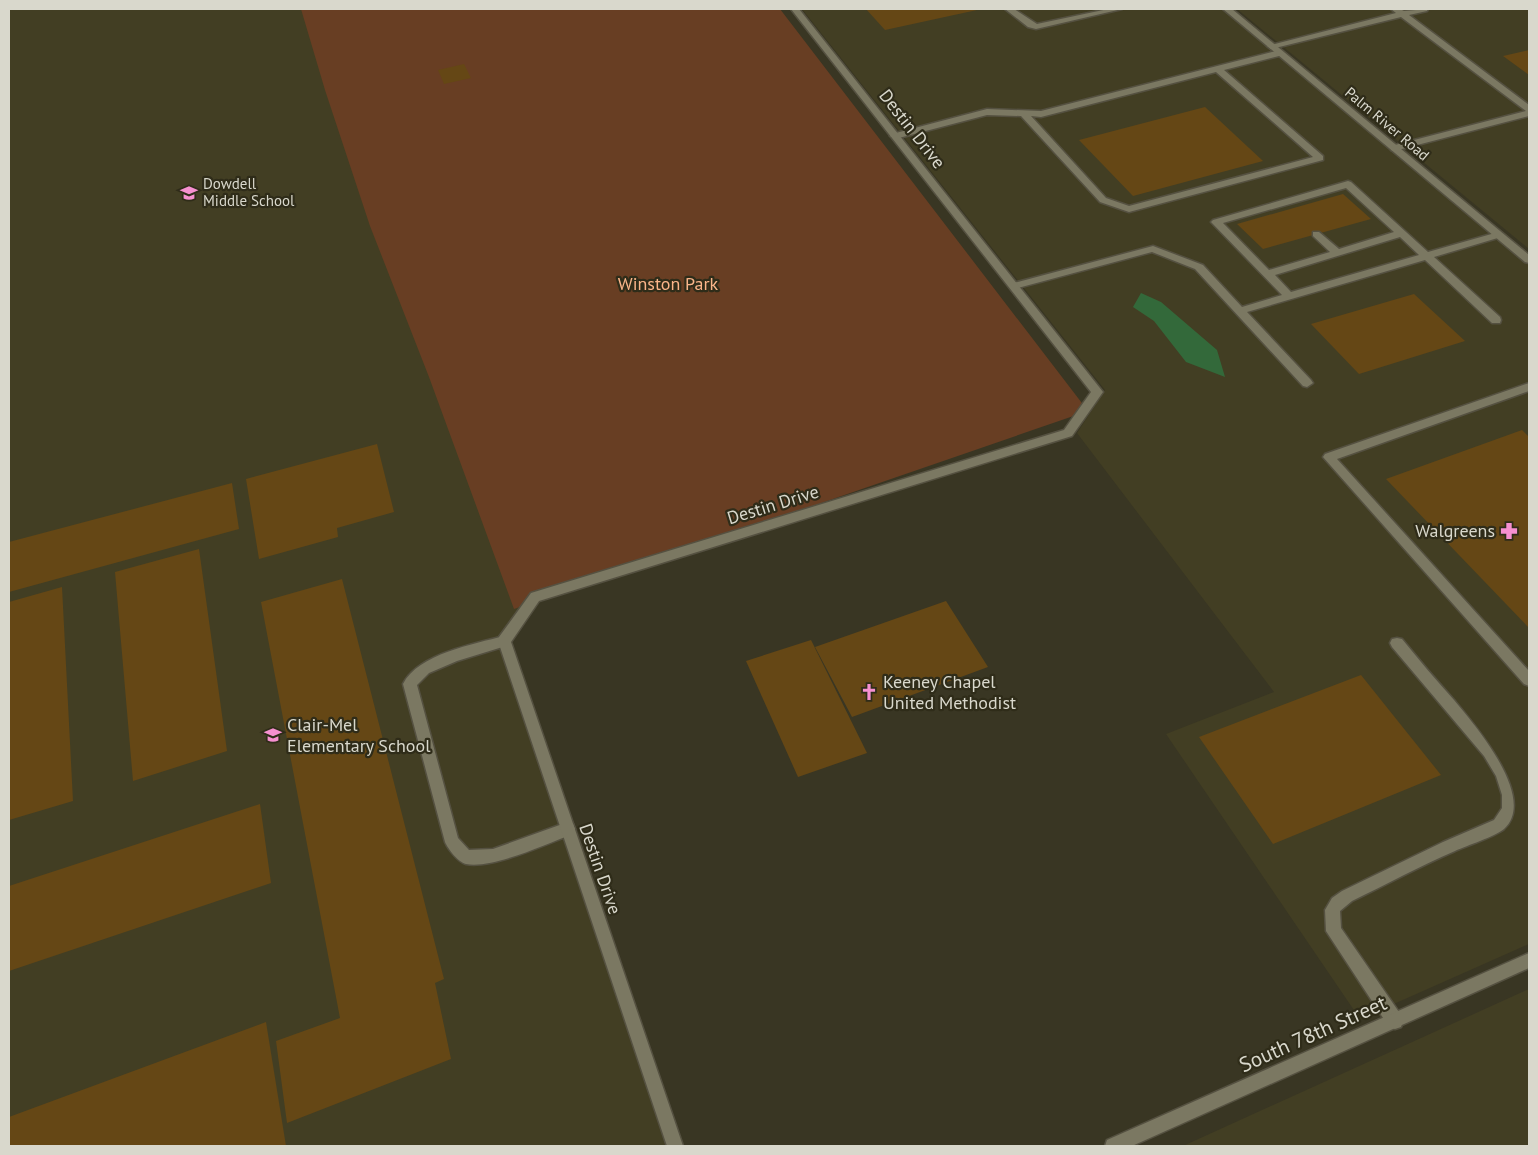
<svg xmlns="http://www.w3.org/2000/svg" width="1538" height="1155" font-family="'PT Sans',sans-serif">
	<style>
		.built { fill: #423e23 }
		.green { fill: #683e23 }
		.water { fill: #33693a }
		.building { fill: #654715 }
		.lines { fill: none; stroke-linecap: round; stroke-linejoin: round }
		.service-casing { stroke: #555141; stroke-width: 3 }
		.minor-casing { stroke: #555141; stroke-width: 3 }
		.tertiary-casing { stroke: #555141; stroke-width: 3 }
		.service { fill: #7b7862; fill-rule: evenodd }
		.minor { fill: #7b7862; fill-rule: evenodd }
		.tertiary { fill: #7b7862; fill-rule: evenodd }
		.labels { text-anchor: middle; stroke-width: 4.5; stroke-linejoin: round; paint-order: stroke }
		.far-street-label { font-size: 15px; fill: #d9d8cc; stroke: #2f2c19 }
		.far-poi-label { font-size: 15px; fill: #d9d8cc; stroke: #2f2c19; text-anchor: start }
		.street-label { font-size: 18px; fill: #d9d8cc; stroke: #2f2c19 }
		.park-label { font-size: 18px; fill: #fab589; stroke: #2f2c19 }
		.poi-label { font-size: 18px; fill: #d9d8cc; stroke: #2f2c19; text-anchor: start }
		.near-street-label { font-size: 21px; fill: #d9d8cc; stroke: #2f2c19 }
	</style>
	<rect width="100%" height="100%" fill="#393623"/>
	<g class="built">
		<path d="M9,9h301l225,588 -30,44 170,505h-666z"/>
		<path d="M802,9h420l307,255v680l-169,75 -194,-285 108,-42 -197,-259 28,-43z"/>
		<path d="M1237,9h292v240z"/>
		<path d="M1529,989v157h-346z"/>
	</g>
	<path class="green" d="M301,9h479l308,402 -574,198 -85,-232 -59,-151 -45,-136z"/>
	<path class="water" d="M1141,293l20,9 56,48 8,27 -39,-15 -32,-41 -21,-14z"/>
	<g class="building">
		<path d="M866,9h111v1l-92,20z"/>
		<path d="M1529,50v25l-26,-19z"/>
		<path d="M464,64l7,14 -27,6 -6,-14z"/>
		<path d="M1205,107l58,54 -130,35 -54,-56z"/>
		<path d="M1343,194l28,25 -108,30 -26,-25z"/>
		<path d="M1414,294l51,47 -106,33 -48,-50z"/>
		<path d="M1522,430l7,7v191l-143,-149z"/>
		<path d="M377,444l17,68 -57,16 1,9 -79,22 -13,-80z"/>
		<path d="M232,483l7,46 -230,63v-50z"/>
		<path d="M199,549l28,202 -94,30 -18,-209z"/>
		<path d="M342,579l102,400 -9,4 16,76 -164,64 -11,-82 64,-23 -79,-416z"/>
		<path d="M62,587l11,214 -64,19v-218z"/>
		<path d="M946,601l42,66 -136,50 -37,-70z"/>
		<path d="M811,640l56,113 -69,24 -52,-116z"/>
		<path d="M1361,675l80,100 -168,69 -74,-107z"/>
		<path d="M260,804l11,79 -262,88v-85z"/>
		<path d="M266,1022l20,124h-277v-29z"/>
	</g>
	<g class="lines">
		<g class="service-casing">
			<g id="service">
				<path d="M1005,9h9l23,15 71,-15h14l-86,20 -8,-2z"/>
				<path d="M1391,9h9l4,2 24,-2 -1,2 -18,4 120,90v11l-135,35 -3,-1v-4l135,-35 -125,-94 -130,32 -4,-3 129,-33z"/>
				<path d="M1280,50l4,3 -1,2 -59,15 99,86v4l-194,52 -29,-10 -79,-86 -34,-1 -92,24 -5,-3 2,-2 95,-25 54,2zM1216,72l97,85 -184,49 -23,-8 -75,-82 10,1z"/>
				<path d="M1348,181l3,1 77,70 67,-19h6v4l-67,20 66,60 1,3 -1,3h-8l-67,-63 -178,52 64,68 2,3 -6,4 -4,-1 -108,-117 -43,-17 -138,37 -5,-3 1,-2 143,-38 50,19 39,42 40,-12 -71,-73 2,-2zM1346,188l48,44 -55,17 -20,-17h-6v4l17,16 -61,18 -46,-47zM1400,237l19,18 -128,37 -16,-17z"/>
				<path d="M1529,383v8l-192,68 192,212v15l-5,-2 -201,-227 2,-3z"/>
				<path d="M504,636l5,1 1,4 -1,4 -52,16 -28,12 -12,12 41,153 11,12 24,-1 75,-27 5,2 2,5 -2,5c-27,10 -80,35 -107,30 -8,-2 -18,-15 -21,-22l-42,-158c15,-30 71,-40 101,-48z"/>
				<path d="M1397,638l5,1c17,21 34,41 52,61 20,24 84,98 50,129 -10,8 -36,16 -49,22 -35,15 -68,33 -103,50l-12,10 1,17 60,87 2,6 -2,6 -6,2 -6,-2 -63,-96 -1,-21 7,-12 10,-7 101,-49 51,-22 8,-12v-13l-6,-19 -12,-20 -92,-109 -2,-4 2,-4z"/>
			</g>
		</g>
		<g class="minor-casing">
			<path id="minor" d="M791,9h8l304,383 -31,44 -533,165 -28,41 172,504h-16l-169,-505 1,-4 32,-44 533,-163 27,-38z"/>
		</g>
		<g class="tertiary-casing">
			<g id="tertiary">
				<path d="M1223,9h9l297,246v8l-4,-1z"/>
				<path d="M1529,953v15l-397,178h-27l2,-6z"/>
			</g>
		</g>
		<use href="#service" class="service"/>
		<use href="#minor" class="minor"/>
		<use href="#tertiary" class="tertiary"/>
	</g>
	<defs>
		<g id="school-bare" transform="scale(1.35)"><path d="M0-5L7-2L0 1L-7-2ZM-4 1L0 2.5L4 1V4Q0 6-4 4Z" fill="#f690d0" stroke="#2f2c19" stroke-width="2.5" paint-order="stroke"/></g>
		<g id="pharmacy-bare" transform="scale(1.35)"><path d="M-2-6h4v4h4v4h-4v4h-4v-4h-4v-4h4Z" fill="#f690d0" stroke="#2f2c19" stroke-width="2.5" paint-order="stroke"/></g>
		<g id="church-bare" transform="scale(1.35)"><path d="M-1.2-6h2.4v3.5h3.3v2.4h-3.3V6h-2.4V-.1h-3.3v-2.4h3.3Z" fill="#f690d0" stroke="#2f2c19" stroke-width="2.5" paint-order="stroke"/></g>
	</defs>
	<g fill-rule="evenodd">
		<use href="#school-bare" x="189" y="193"/>
		<use href="#pharmacy-bare" x="1509" y="531"/>
		<use href="#church-bare" x="869" y="692"/>
		<use href="#school-bare" x="273" y="735"/>
	</g>
	<g class="labels">
		<g class="far-street-label">
			<text transform="translate(1387 124) rotate(40)" y="5">Palm River Road</text>
		</g>
		<g class="far-poi-label">
			<text x="203" y="189">Dowdell<tspan x="203" dy="17">Middle School</tspan></text>
		</g>
		<g class="street-label">
			<text transform="translate(912 129) rotate(52)" y="6">Destin Drive</text>
			<text transform="translate(773 505) rotate(-17)" y="6">Destin Drive</text>
			<text transform="translate(600 869) rotate(71)" y="6">Destin Drive</text>
		</g>
		<g class="park-label">
			<text x="668" y="290">Winston Park</text>
		</g>
		<g class="poi-label">
			<text x="1495" y="537" text-anchor="end">Walgreens</text>
			<text x="883" y="688">Keeney Chapel<tspan x="883" dy="21">United Methodist</tspan></text>
			<text x="287" y="731">Clair-Mel<tspan x="287" dy="21">Elementary School</tspan></text>
		</g>
		<g class="near-street-label">
			<text transform="translate(1313 1034) rotate(-24)" y="7">South 78th Street</text>
		</g>
	</g>
	<rect width="1538" height="1155" fill="none" stroke="#d9d8cc" stroke-width="20"/>
</svg>
